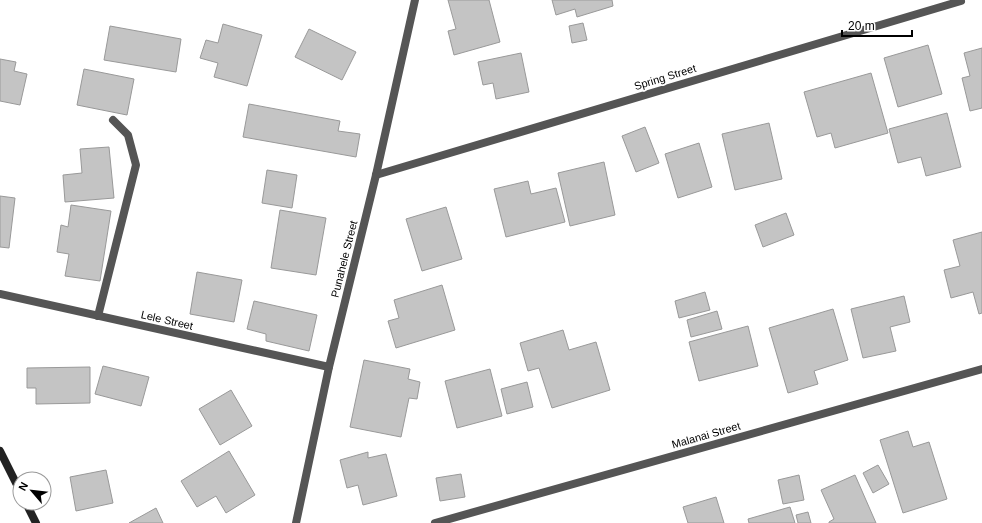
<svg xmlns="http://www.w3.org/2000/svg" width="982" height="523" font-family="Helvetica,sans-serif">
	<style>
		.building { fill: #c4c4c4; stroke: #999 }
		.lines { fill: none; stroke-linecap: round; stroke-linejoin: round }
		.lane { stroke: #555; stroke-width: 8 }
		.street { stroke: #555; stroke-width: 8 }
		.secondary { stroke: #222; stroke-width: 8 }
		.labels { text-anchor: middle; stroke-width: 3.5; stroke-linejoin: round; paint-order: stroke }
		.street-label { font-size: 11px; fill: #000; stroke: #fff }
	</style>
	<rect width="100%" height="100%" fill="#fff"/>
	<g class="building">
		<path d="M448,0h41l11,42 -46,13 -6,-24 8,-2z"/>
		<path d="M552,0h60l1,6 -36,11 -2,-8 -19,6z"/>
		<path d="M583,23l4,17 -15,3 -3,-17z"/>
		<path d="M223,24l39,11 -15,51 -33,-9 4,-14 -18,-5 6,-18 12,3z"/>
		<path d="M110,26l71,13 -5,33 -72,-12z"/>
		<path d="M309,29l47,23 -14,28 -47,-23z"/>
		<path d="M928,45l14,49 -44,13 -14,-49z"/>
		<path d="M982,48v60l-12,3 -8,-33 8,-2 -6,-23z"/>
		<path d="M521,53l8,39 -33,7 -3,-16 -10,2 -5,-23z"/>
		<path d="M0,59l16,3 -2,9 13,3 -7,31 -20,-4z"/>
		<path d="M84,69l50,10 -7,36 -50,-10z"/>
		<path d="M871,73l17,60 -53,15 -4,-15 -14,4 -13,-45z"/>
		<path d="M249,104l91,17 -2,10 22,3 -4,23 -113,-20z"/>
		<path d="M947,113l14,54 -35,9 -5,-19 -23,6 -9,-34z"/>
		<path d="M769,123l13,56 -47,11 -13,-56z"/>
		<path d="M645,127l14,36 -23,9 -14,-36z"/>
		<path d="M699,143l13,44 -34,11 -13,-44z"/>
		<path d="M109,147l5,51 -49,4 -2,-27 19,-2 -2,-24z"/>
		<path d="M604,162l11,53 -45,11 -12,-53z"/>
		<path d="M267,170l30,5 -5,33 -30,-5z"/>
		<path d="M528,181l3,13 25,-6 9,34 -59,15 -12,-48z"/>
		<path d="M0,196l15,2 -6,50 -9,-1z"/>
		<path d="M71,205l40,6 -11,70 -35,-5 4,-22 -12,-2 4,-27 7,2z"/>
		<path d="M446,207l16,52 -40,12 -16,-52z"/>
		<path d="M280,210l46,8 -10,57 -45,-7z"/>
		<path d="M786,213l8,22 -31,12 -8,-22z"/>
		<path d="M982,232v81l-3,1 -6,-22 -22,6 -7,-28 16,-4 -7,-26z"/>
		<path d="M197,272l45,8 -8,42 -44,-8z"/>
		<path d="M442,285l13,45 -59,18 -8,-27 11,-3 -5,-18z"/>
		<path d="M705,292l5,18 -31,8 -4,-17z"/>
		<path d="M904,296l6,26 -20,5 6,24 -33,7 -12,-49z"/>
		<path d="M254,301l63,14 -8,36 -43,-10v-7l-19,-5z"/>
		<path d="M833,309l15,51 -34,11 4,13 -30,9 -19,-65z"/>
		<path d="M717,311l5,18 -31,8 -4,-17z"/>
		<path d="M748,326l10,40 -59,15 -10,-39z"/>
		<path d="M563,330l6,20 27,-8 14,48 -58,18 -13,-40 -11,3 -8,-28z"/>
		<path d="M364,360l46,9 -2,10 12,3 -3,17 -8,-1 -8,39 -51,-10z"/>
		<path d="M103,366l46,11 -8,29 -46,-12z"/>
		<path d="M90,367v36l-54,1v-16h-9v-20z"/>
		<path d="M490,369l12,47 -45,12 -12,-47z"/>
		<path d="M527,382l6,25 -26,7 -6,-25z"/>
		<path d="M231,390l21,36 -32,19 -21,-36z"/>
		<path d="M908,431l5,16 16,-5 18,57 -44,14 -23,-73z"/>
		<path d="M229,451l26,44 -29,18 -10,-17 -19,11 -16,-26z"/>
		<path d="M368,452v6l18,-4 11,42 -34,9 -5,-20 -11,3 -7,-28z"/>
		<path d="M878,465l11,19 -16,9 -10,-20z"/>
		<path d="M106,470l7,33 -37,8 -6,-34z"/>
		<path d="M461,474l4,23 -25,4 -4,-23z"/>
		<path d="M799,475l5,25 -21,4 -5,-24z"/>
		<path d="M855,475l21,48h-47v-1l5,-3 -13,-29z"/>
		<path d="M716,497l8,26h-36l-5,-16z"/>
		<path d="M790,507l5,16h-46l-1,-4z"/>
		<path d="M156,508l7,15h-34z"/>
		<path d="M808,512l3,11h-13l-2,-8z"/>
	</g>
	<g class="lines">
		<path class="lane" d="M98,316l38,-151 -8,-30 -15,-15"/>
		<g class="street">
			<path d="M376,175l585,-174"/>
			<path d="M0,294l329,73"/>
			<path d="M296,523l33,-156 47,-192 39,-175"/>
			<path d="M435,523l547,-154"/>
		</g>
		<g class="secondary">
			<path d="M0,451l20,40"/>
			<path d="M26,503l10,20"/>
		</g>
	</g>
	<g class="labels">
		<g class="street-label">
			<text transform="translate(665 77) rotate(-17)" y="4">Spring Street</text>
			<text transform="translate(344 259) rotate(-76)" y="4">Punahele Street</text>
			<text transform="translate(167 320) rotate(13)" y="4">Lele Street</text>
			<text transform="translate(706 435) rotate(-16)" y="4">Malanai Street</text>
		</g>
	</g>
	<g transform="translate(32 491) rotate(298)"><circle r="19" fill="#ffffff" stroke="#999999"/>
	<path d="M0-3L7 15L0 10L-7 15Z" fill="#000000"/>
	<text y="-6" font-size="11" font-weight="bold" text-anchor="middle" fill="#000000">N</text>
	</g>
	<path d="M842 30v6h70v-6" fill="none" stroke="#000000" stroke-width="2"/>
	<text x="848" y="30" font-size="12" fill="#000000" stroke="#ffffff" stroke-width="3" paint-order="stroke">20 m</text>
</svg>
